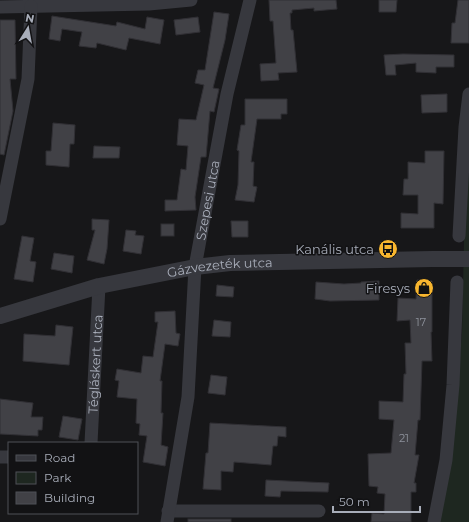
<svg xmlns="http://www.w3.org/2000/svg" width="469" height="522" font-family="Montserrat,sans-serif">
	<style>
		.green { fill: #1e2720 }
		.building { fill: #414146; stroke: #313035 }
		.lines { fill: none; stroke-linecap: round; stroke-linejoin: round }
		.minor { stroke: #37383e; stroke-width: 13 }
		.tertiary { stroke: #37383e; stroke-width: 16 }
		.labels { text-anchor: middle; stroke-width: 3; stroke-linejoin: round; paint-order: stroke }
		.number-label { font-size: 11px; fill: #8e929c }
		.street-label { font-size: 13px; fill: #a8adb9; stroke: #121214 }
		.poi-label { font-size: 13px; fill: #a8adb9; stroke: #121214; text-anchor: end }
	</style>
	<rect width="100%" height="100%" fill="#171719"/>
	<path class="green" d="M469,170v352h-30l8,-38 15,-150 3,-140z"/>
	<g class="building">
		<path d="M269,0h67l1,9 -23,2v-3l-22,2v3h-2l1,17h2l4,42 -19,1 1,7 -18,1 -1,-17 16,-1 -3,-42h-3z"/>
		<path d="M379,0h18l-1,12h-17z"/>
		<path d="M458,0h11v43h-18l1,-20h3z"/>
		<path d="M214,12l15,2 -4,26 -12,48 6,1 -5,23 -4,-1 -4,46h-5l-6,40 1,13 -31,1v-11h12l4,-31 5,1 2,-24 -11,-1 2,-26 17,1 8,-35 -9,-2 3,-13h7z"/>
		<path d="M52,16l64,10 1,-4 28,7 2,-12 17,3 -4,24 -31,-6 -3,12 -29,-7 -1,5 -17,-2 3,-14 -20,-3 -2,12 -11,-2z"/>
		<path d="M198,17l2,15 -24,3 -2,-15z"/>
		<path d="M0,20h15l1,59h-6l3,32 -9,44 -4,-1z"/>
		<path d="M403,54l51,1v12h-18v6l-20,-1v-9l-21,2 1,10h-10l-2,-20z"/>
		<path d="M447,94v18l-25,1 -1,-18z"/>
		<path d="M245,99h42v15h-6v5h-24l-6,43h3l-1,24 4,1 -3,15 -19,-2 3,-15 1,-34 -2,-1 4,-25h4z"/>
		<path d="M53,123l22,2 -1,19h-4l-1,23 -23,-2v-14h5z"/>
		<path d="M94,146l26,1 -1,11h-26z"/>
		<path d="M425,151h19l-1,53 -9,-1v25h-33v-15l17,1v-19h-15l1,-16h4v-17l17,1z"/>
		<path d="M92,219l17,1 -2,29 -3,15 -17,-4 8,-30h-3z"/>
		<path d="M231,221h17v16h-16z"/>
		<rect x="161" y="224" width="13" height="12"/>
		<path d="M126,230l10,1 -1,4 9,1 -3,18 -18,-3z"/>
		<path d="M22,236l12,2 -4,23 6,1 -3,20 -19,-3z"/>
		<path d="M54,253l20,3 -2,17 -21,-4z"/>
		<path d="M417,280l15,1v51h-1l1,29h-10l-2,59h-2l-3,35h4l-5,28h2v9h-5v30h-40l1,-9 12,1 1,-20 -8,-1 1,-6 -9,-1 -1,-32 23,-1 3,-33 -15,-1v-18l24,1 1,-28h2l-1,-31h6l-1,-23 -13,1 1,-23 18,1z"/>
		<path d="M379,281v19l-49,1 -15,-2 1,-17 28,2 17,-1v-1z"/>
		<path d="M217,285l17,2 -1,10 -17,-1z"/>
		<path d="M175,311l1,22 4,1 -2,12 -13,-2 -5,37h2l-1,32h2l-2,32 7,2 -3,19 -22,-4 4,-26 -8,-1 1,-11 -4,-1 1,-24 -20,-2 2,-16 -4,-1 2,-11 24,4 2,-17 10,1 5,-35h-3v-10z"/>
		<path d="M214,320l17,2 -1,15 -18,-1z"/>
		<path d="M56,325l17,2 -4,38 -46,-4 1,-27 31,2z"/>
		<path d="M211,375l16,2 -2,18 -17,-2z"/>
		<path d="M0,399l33,4 -2,14h12l-1,13h-4v6l-38,-2z"/>
		<path d="M63,416l19,3 -4,21 -19,-3z"/>
		<path d="M210,423l76,4v10l-8,-1 -1,10h-4l-2,19 -37,-3 -1,10 -12,-1v19l-18,-1 3,-36h2z"/>
		<path d="M266,480l63,3 -1,9 -47,-1 -1,6 -15,-1z"/>
		<rect x="188" y="519" width="43" height="3"/>
	</g>
	<g class="lines">
		<g class="minor">
			<path d="M0,7l149,-3 42,-4"/>
			<path d="M0,219l28,-140 3,-73"/>
			<path d="M459,236l6,-109 4,-33"/>
			<path id="s1" d="M91,443l8,-157"/>
			<path d="M0,457h9"/>
			<path d="M168,511h151"/>
			<path id="s2" d="M167,522l21,-125 7,-130 32,-173 23,-94"/>
			<path d="M434,522l12,-62 7,-75 4,-103"/>
		</g>
		<path class="tertiary" id="s3" d="M0,316l99,-30 96,-19 35,-4 202,-4h37"/>
	</g>
	<defs>
		<g id="bus-disc" transform="scale(1)"><circle r="9.5" fill="#f8b62f" stroke="#121214"/><path d="M-5-6H5V4H4V6H2V4H-2V6H-4V4H-5ZM-3.5-4V0h7V-4ZM-3.5 1.2v1.5H-2V1.2ZM2 1.2v1.5H3.5V1.2Z" fill="#111"/></g>
		<g id="shop-disc" transform="scale(1)"><circle r="9.5" fill="#f8b62f" stroke="#121214"/><path d="M-5-2.5h2.3a2.7 3.5 0 0 1 5.4 0H5L5.5 6h-11ZM-1.5-2.5h3a1.5 2.3 0 0 0-3 0Z" fill="#111"/></g>
	</defs>
	<g fill-rule="evenodd">
		<use href="#bus-disc" x="388" y="249"/>
		<use href="#shop-disc" x="424" y="288"/>
	</g>
	<g class="labels">
		<g class="number-label">
			<text x="421" y="326">17</text>
			<text x="404" y="442">21</text>
		</g>
		<g class="street-label">
			<text dy="5" stroke="none"><textPath href="#s2" startOffset="325">Szepesi utca</textPath></text>
			<text dy="5" stroke="none"><textPath href="#s3" startOffset="226">Gázvezeték utca</textPath></text>
			<text dy="5" stroke="none"><textPath href="#s1" startOffset="79">Tégláskert utca</textPath></text>
		</g>
		<g class="poi-label">
			<text x="374" y="254">Kanális utca</text>
			<text x="410" y="293">Firesys</text>
		</g>
	</g>
	<rect x="8" y="442" width="130" height="72" fill="#121214" stroke="#4e5056"/>
	<rect x="16" y="455" width="20" height="6" fill="#37383e" stroke="#4e5056"/>
	<text x="44" y="462" font-size="12" fill="#a8adb9">Road</text>
	<rect x="16" y="472" width="20" height="12" fill="#1e2720" stroke="#4e5056"/>
	<text x="44" y="482" font-size="12" fill="#a8adb9">Park</text>
	<rect x="16" y="492" width="20" height="12" fill="#414146" stroke="#4e5056"/>
	<text x="44" y="502" font-size="12" fill="#a8adb9">Building</text>
	<g transform="translate(28 28) rotate(11)" stroke="#121214" stroke-width="3" paint-order="stroke">
	<path d="M0-3L7 15L0 10L-7 15Z" fill="#a8adb9"/>
	<text y="-6" font-size="11" font-weight="bold" text-anchor="middle" fill="#a8adb9">N</text>
	</g>
	<path d="M333 506v6h87v-6" fill="none" stroke="#a8adb9" stroke-width="2"/>
	<text x="339" y="506" font-size="12" fill="#a8adb9" stroke="#121214" stroke-width="3" paint-order="stroke">50 m</text>
</svg>
